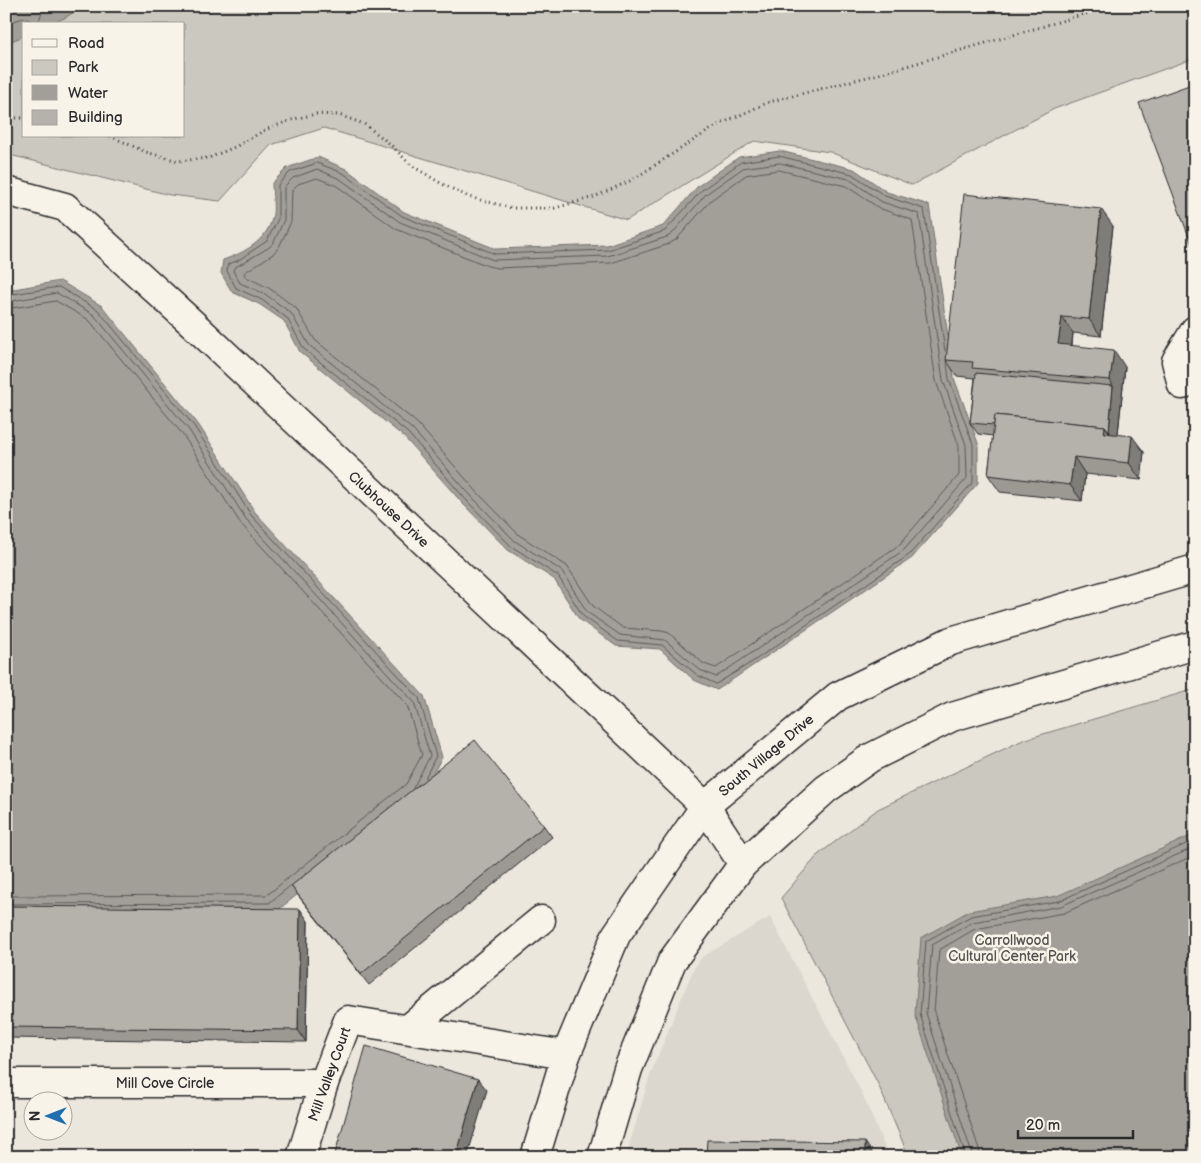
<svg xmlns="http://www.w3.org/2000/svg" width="1201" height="1163" font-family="'Balsamiq Sans',sans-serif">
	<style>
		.built { fill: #dbd7ce }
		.green { fill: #cbc8bf; stroke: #7b7a75; fill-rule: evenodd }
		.water { fill: #a29f98; stroke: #72716c }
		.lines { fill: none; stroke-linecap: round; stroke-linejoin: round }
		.shore { stroke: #5b5957; stroke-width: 1 }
		.street-casing { stroke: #2b2b2b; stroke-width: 31 }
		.secondary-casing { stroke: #2b2b2b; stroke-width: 31 }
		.path { stroke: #2b2b2b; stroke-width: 3; stroke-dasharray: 1 4; stroke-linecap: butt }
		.street { stroke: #f7f3e8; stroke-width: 28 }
		.secondary { stroke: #f7f3e8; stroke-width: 28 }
		.wall { fill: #9c9993; stroke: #2b2b2b }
		.shaded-wall { fill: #7f7d78; stroke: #2b2b2b }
		.building { fill: #b5b2ab; stroke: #2b2b2b }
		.labels { text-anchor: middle; stroke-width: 5; stroke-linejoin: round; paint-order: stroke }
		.street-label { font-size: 14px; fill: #2b2b2b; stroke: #f7f3e8 }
		.park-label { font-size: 14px; fill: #535250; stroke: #f7f3e8 }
	</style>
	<rect width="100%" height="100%" fill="#ebe7dd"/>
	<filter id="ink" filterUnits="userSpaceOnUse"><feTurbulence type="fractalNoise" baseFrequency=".02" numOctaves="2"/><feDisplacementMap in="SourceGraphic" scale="10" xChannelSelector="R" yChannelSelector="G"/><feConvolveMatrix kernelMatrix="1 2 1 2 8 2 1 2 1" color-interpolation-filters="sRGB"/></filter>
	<g filter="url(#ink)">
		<path class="built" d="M770,917l91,174 28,66h-263l24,-82 43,-105 9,-13z"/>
		<g class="green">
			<path d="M6,6h1189v52l-141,51 -142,76 -82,-33 -76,-11 -127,79 -303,-92 -53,17 -51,56 -50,-6 -164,-41zM24,24h160v112h-160z"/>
			<path d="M1195,689v468h-286l-31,-73 -97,-186 38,-44 59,-45 145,-69z"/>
		</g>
		<g class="water">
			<path d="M6,6h77c-26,18 -28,18 -59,18v12l-18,7z"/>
			<path d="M780,151l74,18 33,23 42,13 25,173 24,65v40l-66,75 -195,132 -23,-10 -34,-31 -44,-3 -37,-27 -25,-40 -46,-29 -44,-45 -60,-68 -104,-85 -16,-31 -25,-17 -27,-12 -11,-19 2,-13c21,-7 43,-19 49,-41 3,-10 0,-25 0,-36l15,-15 31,-11 28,12 58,43 92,37 111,-4 56,-19 35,-40 41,-29z"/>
			<path d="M60,281l42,25 96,118 57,88 169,184 18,61 -21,39 -148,118 -267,1v-621l2,-4z"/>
			<path d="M1195,834v323h-233l-47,-143 6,-76 48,-27 88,-15z"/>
		</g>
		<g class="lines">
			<g class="shore">
				<path d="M6,23l18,-5 14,5 4,-11 6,-6"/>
				<path d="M780,163l69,16 33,23 37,12 24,166 23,65 1,33 -63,72 -188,127 -16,-7 -35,-30 -45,-5 -33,-23 -25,-41 -47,-30 -42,-43 -61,-69 -103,-84 -18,-32 -26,-19 -25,-11 -7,-12 1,-3 34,-20 5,-4 11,-24v-33l9,-9 24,-9 23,10 60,43 93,38 115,-4 59,-19 5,-3 34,-40 37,-26z"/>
				<path d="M779,170l67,16 33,22 33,12 24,161 23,65v29l-60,70 -183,123 -12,-4 -35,-31 -7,-2 -39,-3 -30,-22 -26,-40 -48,-31 -41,-42 -61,-70 -102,-83 -19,-32 -27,-20 -23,-11 -2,-3 1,-2 28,-18 6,-7 12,-25 1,-32 6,-6 19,-6 20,8 59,43 92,37 9,2 114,-5 58,-19 8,-5 34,-39 35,-25z"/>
				<path d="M6,295l53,-8 39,23 96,116 57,89 168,183 17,58 -11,22"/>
				<path d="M6,302l51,-9 37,22 95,115 57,89 168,183 16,54 -17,32"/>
				<path d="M6,309l50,-8 33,19 94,115 58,89 166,181 15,50 -16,29 -139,111 -261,1"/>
				<path d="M945,351l-21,-142 -39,-13 -33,-22 -73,-18 -38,6 -39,28 -37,41 -57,19 -113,4 -93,-38 -59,-43 -26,-10 -27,9 -12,13v34l-11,22 -30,20 -9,3 -1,7 9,17 26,12 25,18 17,31 104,84 60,69 43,44 47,30 25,40 35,25 44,4 35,30 19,9 36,-22 157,-107 64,-73v-38l-24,-65 -2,-15"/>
				<path d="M6,904l263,-1 21,-17"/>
				<path d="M966,1157l-46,-143 6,-73 45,-25 88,-15 136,-61"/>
				<path d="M973,1157l-47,-144 6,-68 41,-23 88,-16 134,-59"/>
				<path d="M980,1157l-1,-8 -45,-137 5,-62 36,-21 89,-16 131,-58"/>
			</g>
			<g class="street-casing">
				<g id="street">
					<path d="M6,191l59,16 128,117 512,482 38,58"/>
					<path d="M1182,385l-6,-24 19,-31"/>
					<path d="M408,1029l133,-109"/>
					<path d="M6,1083h318"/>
					<path d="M301,1157l23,-74 24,-63 218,35"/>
				</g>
			</g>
			<g class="secondary-casing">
				<g id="secondary">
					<path d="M535,1157l31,-102 50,-120 89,-129 133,-110 113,-55 244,-72"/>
					<path d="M602,1157l26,-88 44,-108 71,-97 83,-75 44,-31 82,-41 243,-72"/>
				</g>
			</g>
			<g class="path">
				<path d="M6,118h18"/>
				<path d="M110,136l36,16 32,9 31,-3 28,-12 28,-16 29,-11 22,-5 23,1 25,9 25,19 22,22 31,19 27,13 43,11h43l39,-11 38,-17 84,-54 53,-24 110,-28 234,-68"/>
			</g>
			<use href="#street" class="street"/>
			<use href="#secondary" class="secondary"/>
		</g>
		<g class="wall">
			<path d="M1113,226l-12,110 -28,-3 -1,13 53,21 -7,67 26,18 -3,28 -56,-6 -3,27 -82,-9 -12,-17 5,-39 -15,-2 -8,-11 5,-45 -18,-2 -11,-16z"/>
			<path d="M544,826l8,11 -183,148 -69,-87 -9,-12z"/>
			<path d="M6,906l302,15 -2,121 -300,-4z"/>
		</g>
		<g class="shaded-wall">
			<path d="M1101,209l12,17 -12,110 -12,-17z"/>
			<path d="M1062,317l11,16 -3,28 -12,-17z"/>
			<path d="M1114,350l11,17 -8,75 -8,-11 4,-45 -3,-6z"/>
			<path d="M1105,426l11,16 -12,-9z"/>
			<path d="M1132,436l12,16 -3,28 -12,-17z"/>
			<path d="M1074,457l11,17 -3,27 -12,-16z"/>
			<path d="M300,909l8,12 -2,121 -8,-12z"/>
			<path d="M478,1079l9,11 -20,67h-11z"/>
			<path d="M865,1142l10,15h-10z"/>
		</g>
		<g class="building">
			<path d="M1192,84l3,7v162l-56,-150z"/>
			<path d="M964,194l137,15 -12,110 -27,-2 -4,27 56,6 -4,30 -138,-12 1,-6 -27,-2z"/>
			<path d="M976,373l137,13 -4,45 -4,-5 -110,-11 -1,10 -24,-2z"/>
			<path d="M995,415l110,11 -1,7 28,3 -3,27 -55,-6 -4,28 -82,-10z"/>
			<path d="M475,740l69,86 -183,148 -70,-88z"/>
			<path d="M6,906l294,3 -2,121 -292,-3z"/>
			<path d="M366,1046l112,33 -22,78h-122z"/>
			<path d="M707,1140l158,2v15h-159z"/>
		</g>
	</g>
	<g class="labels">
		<g class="street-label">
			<text transform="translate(389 509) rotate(43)" y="5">Clubhouse Drive</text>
			<text transform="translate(766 755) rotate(-40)" y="5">South Village Drive</text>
			<text transform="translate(329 1074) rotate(-70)" y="5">Mill Valley Court</text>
			<text x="165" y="1088">Mill Cove Circle</text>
		</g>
		<g class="park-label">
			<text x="1012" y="945">Carrollwood<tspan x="1012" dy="16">Cultural Center Park</tspan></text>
		</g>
	</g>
	<rect width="1201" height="1163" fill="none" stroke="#f7f3e8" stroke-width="25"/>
	<rect x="12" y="12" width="1176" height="1138" fill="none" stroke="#2b2b2b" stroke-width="2" filter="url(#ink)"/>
	<rect x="22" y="22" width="162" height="115" fill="#f7f3e8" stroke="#a5a39c"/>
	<rect x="32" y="39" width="25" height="8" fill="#f7f3e8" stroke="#a5a39c"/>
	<text x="68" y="48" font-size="15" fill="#2b2b2b">Road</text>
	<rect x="32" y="60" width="25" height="15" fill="#cbc8bf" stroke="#a5a39c"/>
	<text x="68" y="72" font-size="15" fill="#2b2b2b">Park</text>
	<rect x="32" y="85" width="25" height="15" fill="#a29f98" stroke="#a5a39c"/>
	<text x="68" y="98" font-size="15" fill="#2b2b2b">Water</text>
	<rect x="32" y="110" width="25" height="15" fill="#b5b2ab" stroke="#a5a39c"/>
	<text x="68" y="122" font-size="15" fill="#2b2b2b">Building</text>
	<g transform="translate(48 1116) rotate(270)"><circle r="24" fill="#f7f3e8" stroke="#a5a39c"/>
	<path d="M0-4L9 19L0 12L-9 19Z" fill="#1f6fb2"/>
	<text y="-8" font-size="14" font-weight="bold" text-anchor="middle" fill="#2b2b2b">N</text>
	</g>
	<path d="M1018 1130v8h115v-8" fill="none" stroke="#2b2b2b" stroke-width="2.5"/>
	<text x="1026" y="1130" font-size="15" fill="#2b2b2b" stroke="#f7f3e8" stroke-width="4" paint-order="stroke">20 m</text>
</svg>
